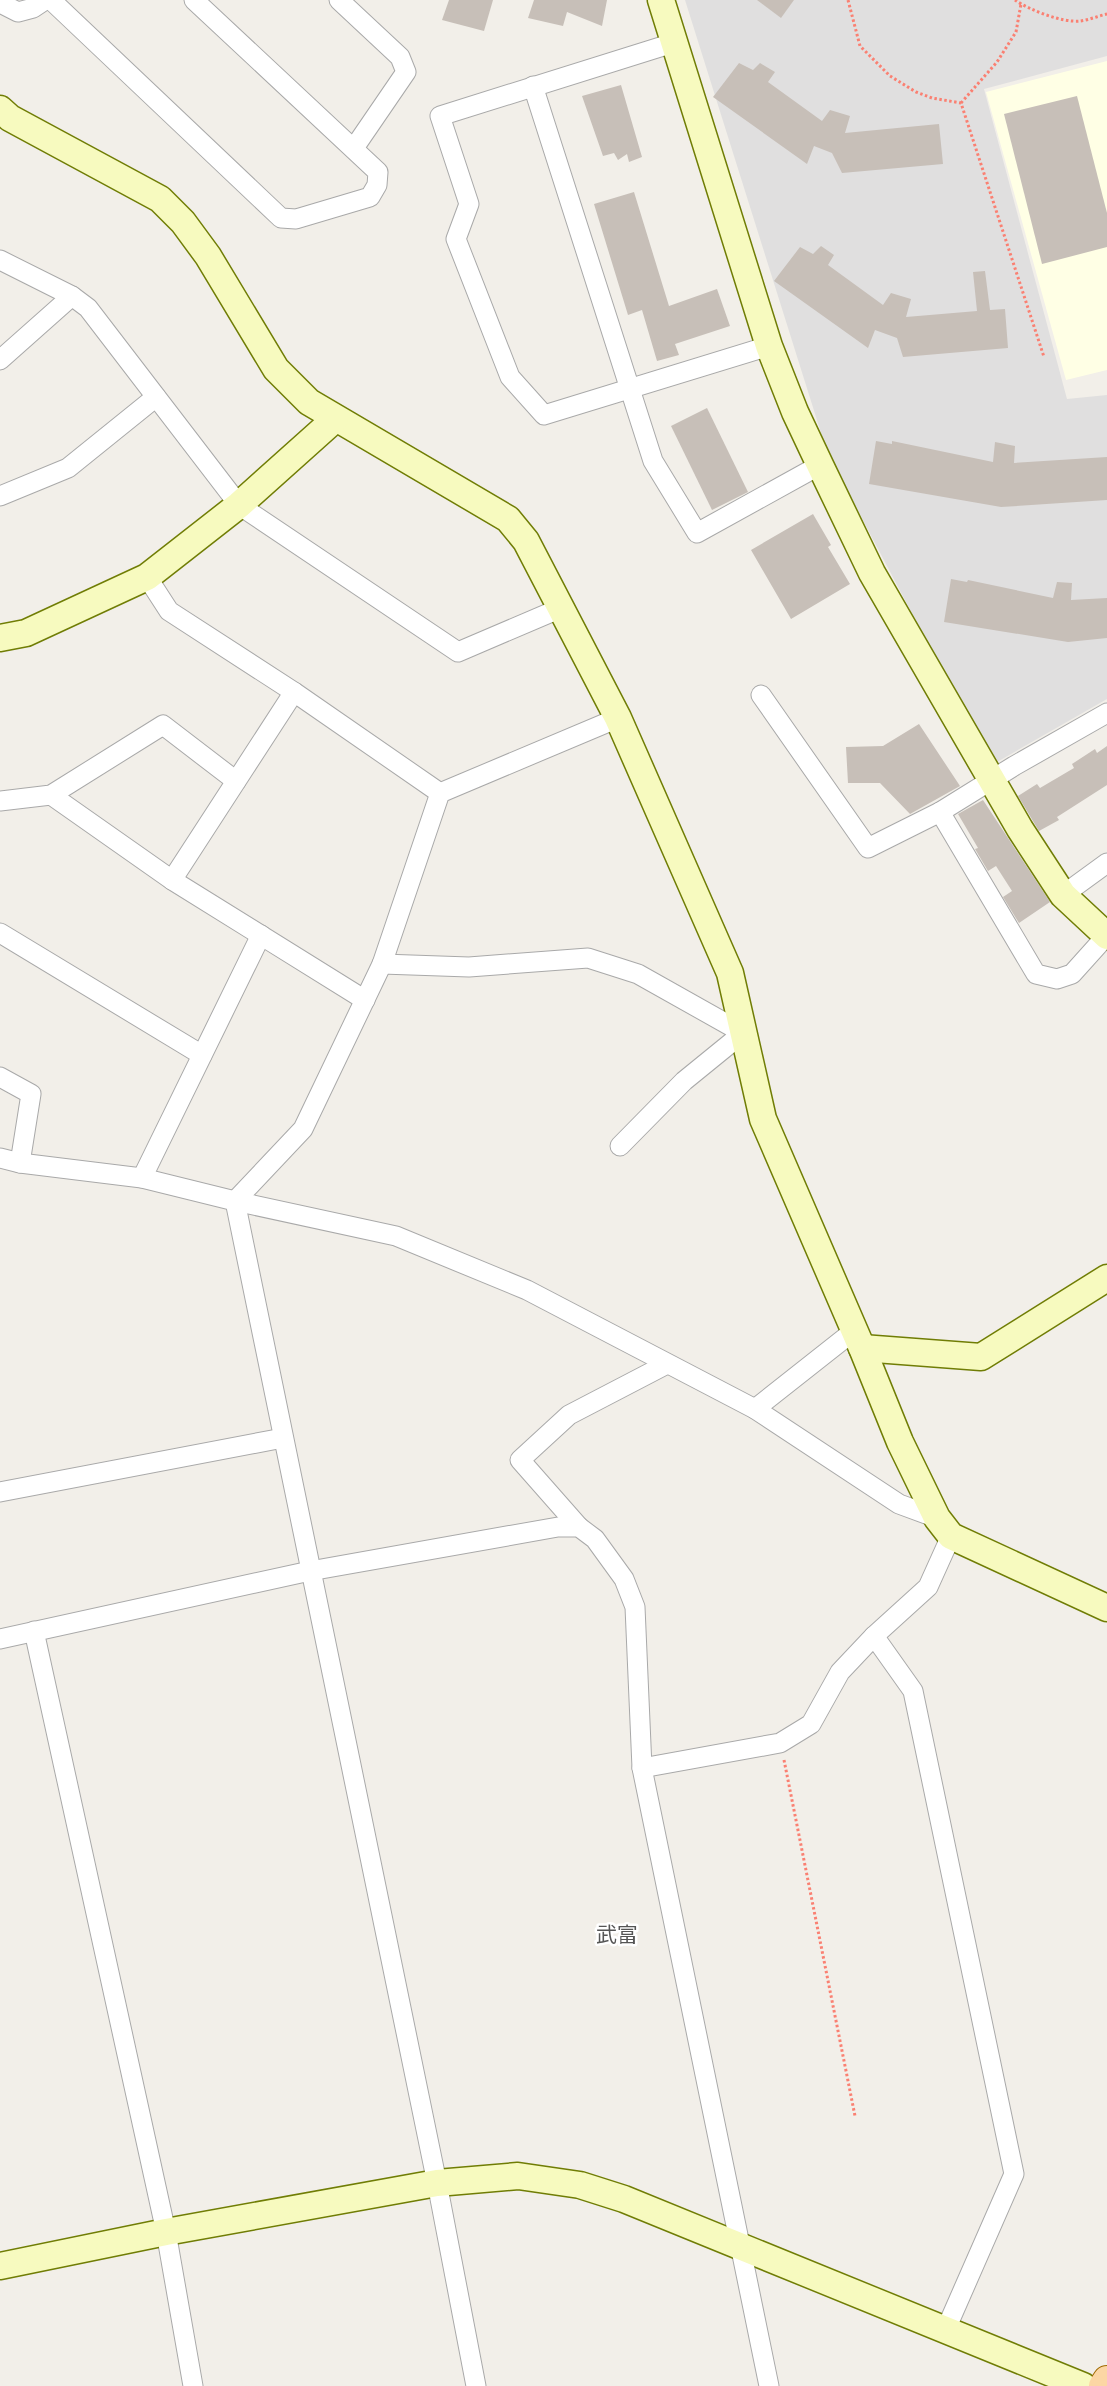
<svg xmlns="http://www.w3.org/2000/svg" width="1107" height="2386" font-family="'Space Grotesk','Noto Sans JP',sans-serif">
	<style>
		.residential { fill: #e0dfdf }
		.education { fill: #ffffe5 }
		.building { fill: #c7bfb8 }
		.lines { fill: none; stroke-linecap: round; stroke-linejoin: round }
		.street-casing { stroke: #a9a9a9; stroke-width: 21 }
		.secondary-casing { stroke: #707d05; stroke-width: 29 }
		.primary-casing { stroke: #a06b00; stroke-width: 30 }
		.path { stroke: #fa8072; stroke-width: 3; stroke-dasharray: 2.5 2.5; stroke-linecap: butt }
		.street { stroke: #fff; stroke-width: 19 }
		.secondary { stroke: #f7fabf; stroke-width: 26 }
		.primary { stroke: #fcd6a4; stroke-width: 28 }
		.labels { text-anchor: middle; stroke-width: 5; stroke-linejoin: round; paint-order: stroke }
		.quarter-label { font-size: 21px; fill: #555; stroke: #fff }
	</style>
	<rect width="100%" height="100%" fill="#f2efe9"/>
	<path class="residential" d="M685,0h422v56l-123,33 83,310 40,-4v304l-110,63 -11,-8 -159,-302z"/>
	<path class="education" d="M1107,61v309l-41,10 -80,-288z"/>
	<g class="building">
		<path d="M449,0h44l-9,31 -42,-11z"/>
		<path d="M534,0h73l-5,26 -35,-14 -4,14 -35,-8z"/>
		<path d="M757,0h37l-13,18z"/>
		<path d="M739,63l14,7 7,-7 15,9 -7,10 54,39 8,-11 20,6 -5,17 94,-9 4,40 -101,9 -10,-20 -18,-7 -7,18 -94,-67z"/>
		<path d="M621,85l21,72 -13,5 -2,-8 -9,6 -4,-7 -11,3 -21,-60z"/>
		<path d="M1077,96l30,117v34l-65,17 -38,-150z"/>
		<path d="M634,192l35,114 48,-17 13,37 -55,18 4,11 -22,6 -15,-51 -14,5 -34,-111z"/>
		<path d="M821,246l13,9 -6,10 55,40 8,-12 20,6 -5,18 71,-6 -4,-39 12,-1 5,39 15,-1 3,39 -105,9 -6,-19 -22,-8 -7,18 -94,-67 26,-34 13,7z"/>
		<path d="M707,408l41,84 -36,18 -41,-84z"/>
		<path d="M876,441l16,3v-3l101,21 2,-20 20,4 -1,17 93,-6v43l-106,7 -132,-23z"/>
		<path d="M813,514l18,31 -3,2 22,37 -59,35 -40,-69z"/>
		<path d="M951,579l16,3 1,-2 85,18 4,-16 15,1 -1,17 36,-2v40l-39,4 -124,-20z"/>
		<path d="M919,724l41,62 -50,28 -30,-31h-32l-2,-36 37,-1z"/>
		<path d="M1107,746v39l-50,32 2,3 -20,11 -21,-35 19,-12 3,4 34,-20 -2,-4 23,-15 2,4z"/>
		<path d="M983,800l67,102 -31,21 -16,-26 9,-6 -16,-25 -8,5 -13,-22 3,-1 -20,-34z"/>
	</g>
	<g class="lines">
		<g class="street-casing">
			<g id="street">
				<path d="M51,0l230,218 15,1 74,-22 7,-12 1,-13 -184,-172"/>
				<path d="M339,0l61,57 6,15 -52,76"/>
				<path d="M0,3l18,9 15,-4 12,-8"/>
				<path d="M673,43l-233,73 29,88 -13,35 54,138 34,38 225,-69"/>
				<path d="M533,86l120,375 44,72 123,-68"/>
				<path d="M0,260l72,36 16,12 151,197 219,147 103,-44"/>
				<path d="M0,360l72,-64"/>
				<path d="M0,496l68,-28 88,-71"/>
				<path d="M147,577l22,34 125,81 146,101"/>
				<path d="M761,695l107,153 72,-36 74,-46 93,-53"/>
				<path d="M51,795l121,85 193,120"/>
				<path d="M0,801l51,-6 112,-70 73,56"/>
				<path d="M940,812l96,162 21,5 15,-5 35,-39"/>
				<path d="M172,880l122,-188"/>
				<path d="M1063,895l44,-32"/>
				<path d="M0,933l202,122"/>
				<path d="M382,964l87,3 119,-9 50,16 105,59 -59,48 -64,65"/>
				<path d="M0,1077l31,17 -11,69"/>
				<path d="M0,1158l20,5 122,15 93,23 161,35 131,54 228,119 144,95 38,14"/>
				<path d="M142,1178l119,-243"/>
				<path d="M235,1201l202,982 39,203"/>
				<path d="M235,1201l68,-72 79,-165 58,-171 178,-75"/>
				<path d="M755,1409l100,-79"/>
				<path d="M0,1492l283,-54"/>
				<path d="M579,1527l-59,-67 49,-45 98,-51"/>
				<path d="M34,1631l132,601 27,154"/>
				<path d="M874,1636l39,55 101,483 -68,155"/>
				<path d="M0,1639l310,-68 248,-44h21l16,12 29,40 11,28 7,161 127,618"/>
				<path d="M642,1768l138,-25 31,-19 29,-52 34,-36 54,-49 23,-51"/>
			</g>
		</g>
		<g class="secondary-casing">
			<g id="secondary">
				<path d="M661,0l108,346 26,66 25,53 52,108 148,256 43,66 44,41"/>
				<path d="M0,109l10,9 150,81 23,23 25,34 68,113 33,33 199,117 18,22 92,177 112,255 33,146 99,229 38,94 37,76 14,18 156,72"/>
				<path d="M0,638l26,-5 121,-56 92,-72 96,-86"/>
				<path d="M862,1348l119,9 126,-79"/>
				<path d="M0,2266l166,-34 271,-49 81,-7 62,9 44,14 459,187"/>
			</g>
		</g>
		<g class="primary-casing">
			<path id="primary" d="M1103,2386l4,-6"/>
		</g>
		<g class="path">
			<path d="M848,0l12,46 30,30 26,16 16,6 29,5 83,254"/>
			<path d="M1015,0c14,10 48,23 65,21 9,-1 18,-5 27,-7"/>
			<path d="M961,103l36,-41 19,-30 5,-28"/>
			<path d="M784,1760l71,356"/>
		</g>
		<use href="#street" class="street"/>
		<use href="#secondary" class="secondary"/>
		<use href="#primary" class="primary"/>
	</g>
	<g class="labels">
		<g class="quarter-label">
			<text x="617" y="1942">武富</text>
		</g>
	</g>
</svg>
